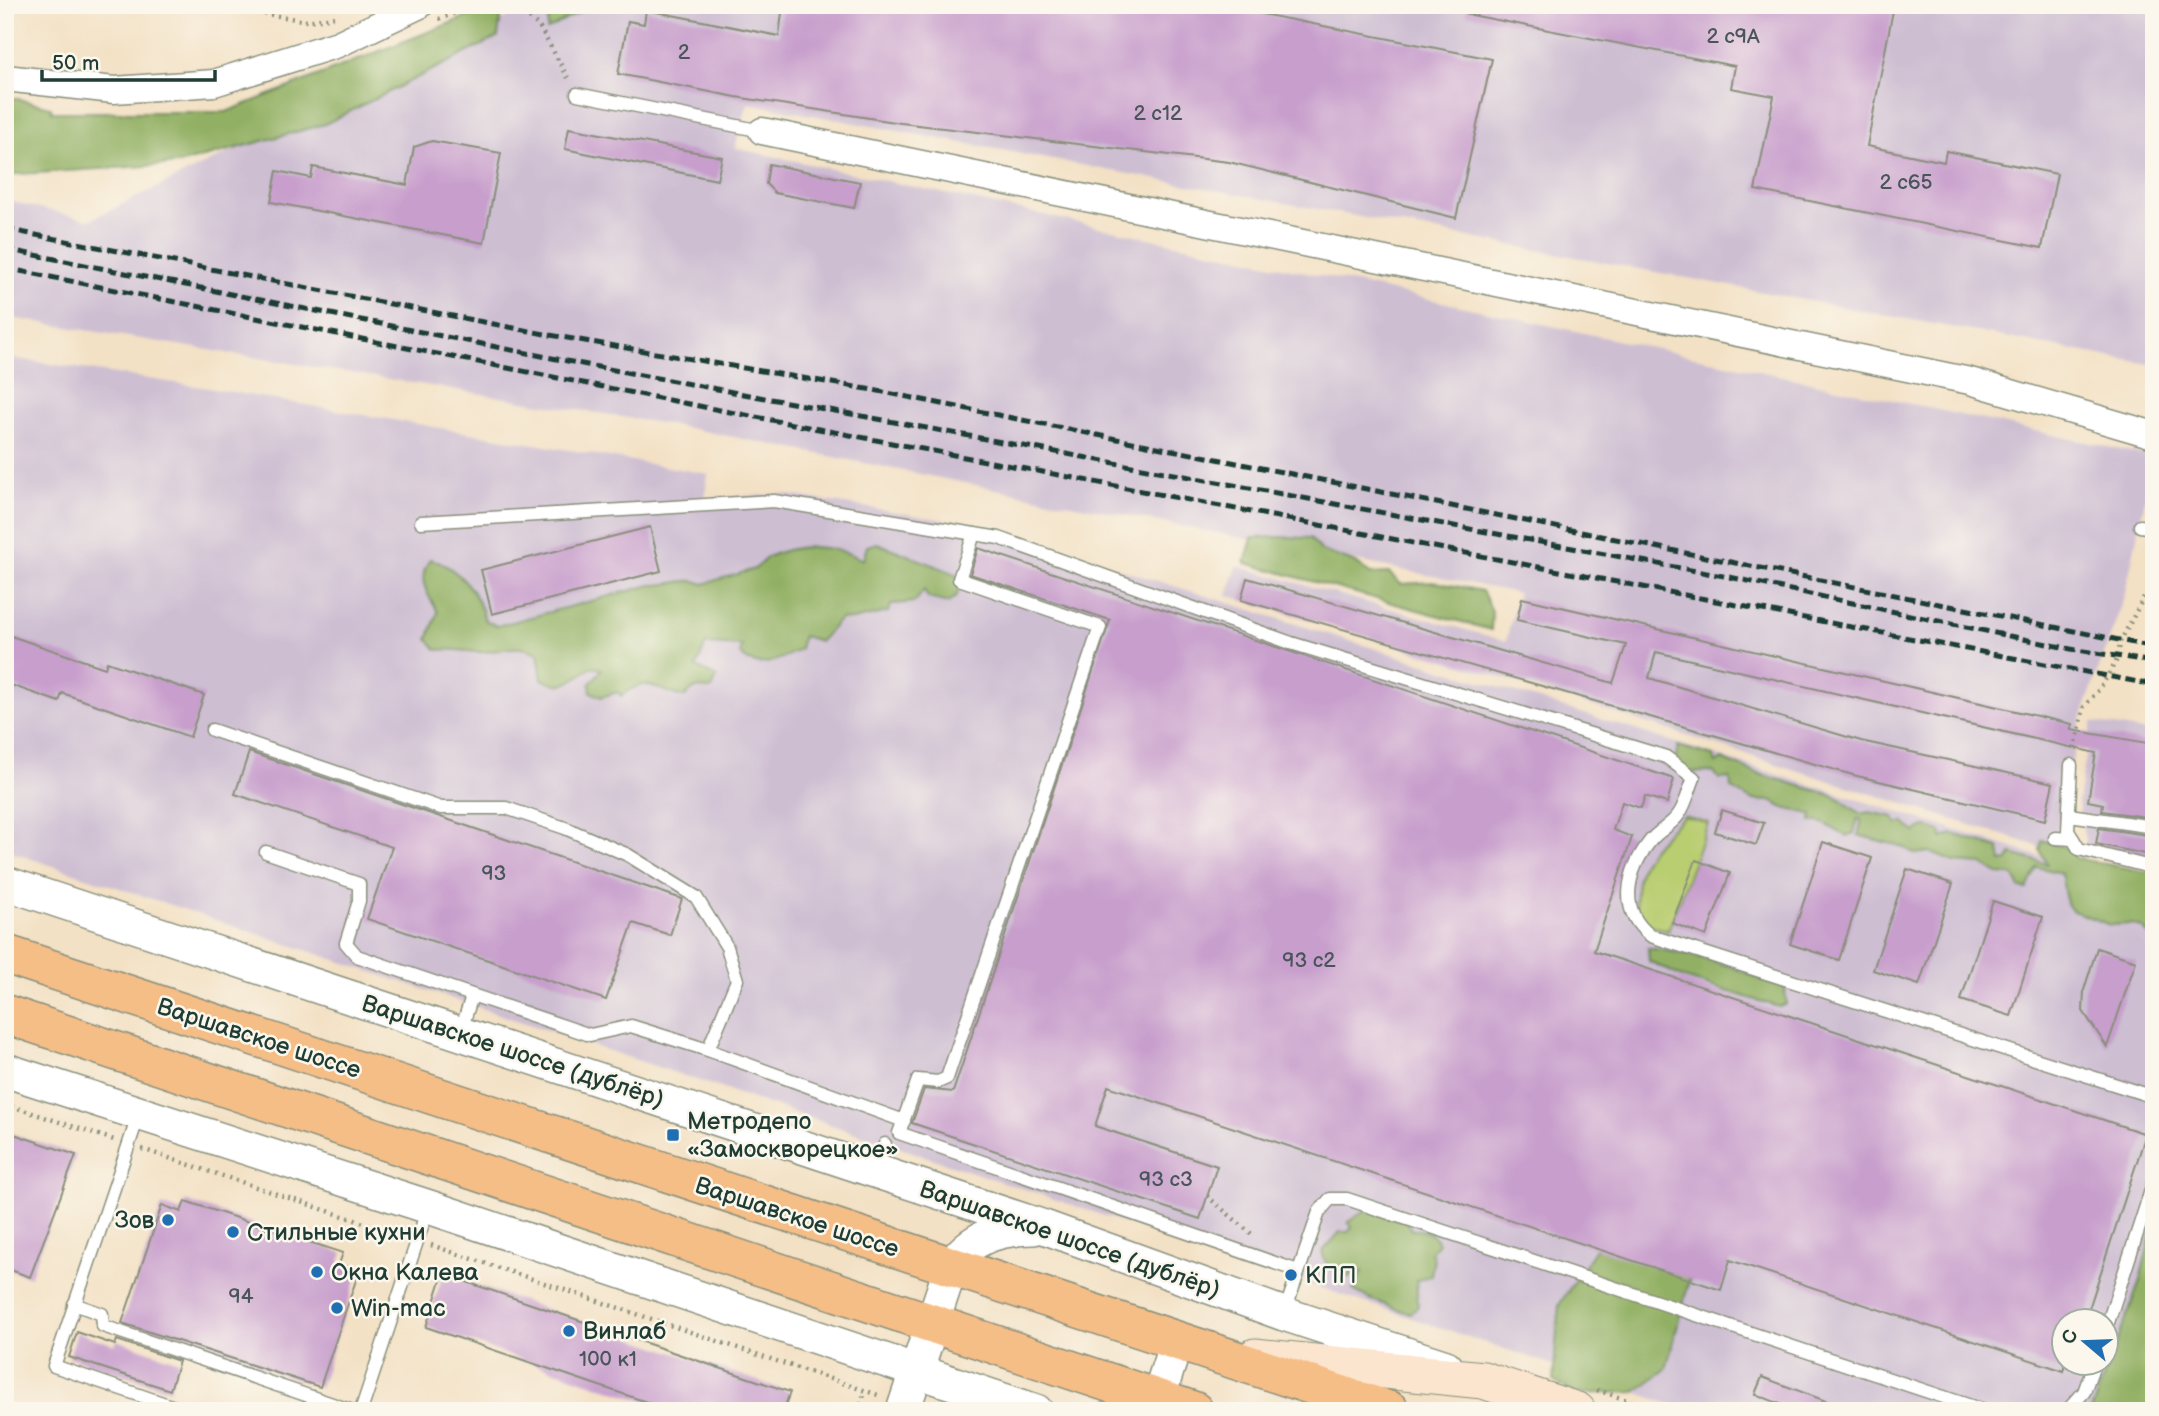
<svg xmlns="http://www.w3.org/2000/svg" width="2159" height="1416" font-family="'Balsamiq Sans',sans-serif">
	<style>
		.industrial { fill: #cdbed2; fill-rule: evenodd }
		.green { fill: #b9cd71; stroke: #6c8552; stroke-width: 2 }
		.forest { fill: #92b063; stroke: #58764c; stroke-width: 2 }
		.building { fill: #c79ecc }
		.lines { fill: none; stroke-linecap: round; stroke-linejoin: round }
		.service-casing { stroke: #898f7c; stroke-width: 15 }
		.minor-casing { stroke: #898f7c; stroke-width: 29 }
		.tertiary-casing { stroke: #898f7c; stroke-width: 36 }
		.secondary-casing { stroke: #898f7c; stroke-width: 39 }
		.primary-casing { stroke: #898f7c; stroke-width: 41 }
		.path { stroke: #898f7c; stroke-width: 4.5; stroke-dasharray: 2 5; stroke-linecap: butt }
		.service { stroke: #fff; stroke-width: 12 }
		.minor { stroke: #fff; stroke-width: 26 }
		.tertiary { stroke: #fff; stroke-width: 33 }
		.secondary { stroke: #fbe5cf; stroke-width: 37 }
		.primary { stroke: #f6be87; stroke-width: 38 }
		.rail { stroke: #1f3d34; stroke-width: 5; stroke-dasharray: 10 5; stroke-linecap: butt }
		.poi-dot { fill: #1f6fb2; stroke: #fbf7ec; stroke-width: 2.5 }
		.labels { text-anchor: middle; stroke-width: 5; stroke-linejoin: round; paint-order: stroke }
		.number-label { font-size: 21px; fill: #49555a }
		.street-label { font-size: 24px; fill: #1f3d34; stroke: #fbf7ec }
		.poi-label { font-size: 24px; fill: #1f3d34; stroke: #fbf7ec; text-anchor: start }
	</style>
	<rect width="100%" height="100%" fill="#fbf7ec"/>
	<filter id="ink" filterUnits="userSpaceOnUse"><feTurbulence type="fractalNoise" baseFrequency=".0143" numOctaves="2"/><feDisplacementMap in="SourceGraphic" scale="14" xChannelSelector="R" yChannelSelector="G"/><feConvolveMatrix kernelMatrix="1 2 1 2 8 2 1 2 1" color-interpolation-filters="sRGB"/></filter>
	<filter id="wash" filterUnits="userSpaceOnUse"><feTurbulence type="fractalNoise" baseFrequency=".00686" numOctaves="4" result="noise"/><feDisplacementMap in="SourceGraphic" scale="28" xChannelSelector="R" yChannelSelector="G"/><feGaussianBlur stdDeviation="1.57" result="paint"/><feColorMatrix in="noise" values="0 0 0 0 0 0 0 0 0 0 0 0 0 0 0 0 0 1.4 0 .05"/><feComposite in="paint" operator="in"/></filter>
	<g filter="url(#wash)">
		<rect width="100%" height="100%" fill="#f3e1c5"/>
		<g class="industrial">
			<path d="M269,5h69l-30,8z"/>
			<path d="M532,5h1622v360l-1406,-262 -13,45 1419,309 -30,141 -43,121 -28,132 -556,-175 -270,-81 10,-29 269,75 12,-48 -840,-167 -673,-109v-117l85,20z"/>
			<path d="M5,357l203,31 500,86 -3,24 78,-4 199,32 1172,366 -2,519h-461l-1686,-561zM2064,1322h42v42h-42z"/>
			<path d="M2092,722l62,11v129l-68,-16 -8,-44z"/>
		</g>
		<path class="green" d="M1684,816l24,7 -40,108 -18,-6 -13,-10c-7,-48 13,-67 47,-99z"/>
		<g class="forest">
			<path d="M496,5h6l-4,32 -173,87 -147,40 -173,11v-79l46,11 1,5h174z"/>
			<path d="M550,5h43l-46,25z"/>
			<path d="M1276,537l34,1 12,13 34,12 14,11 19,-1 12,11 33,-2 48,9 10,20 -1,19 -246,-67 7,-25z"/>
			<path d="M877,543l79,31 4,14 -4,9 -8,6 -20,-5 -4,-8 -9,12 -23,2 -4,8 -35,8 -13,-1 -20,22 -17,-5 -3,13c-18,10 -44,24 -60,5l2,-8 -36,-2 -10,23 21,10 -5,12 -17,-1 -11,9c-28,-5 -35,-24 -63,-1l-3,-4 -17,5 -10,-5 -1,-8 12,-15 -10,-2c-20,13 -27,25 -50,12l-4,-26c-26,-12 -37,0 -61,-1 -14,-1 -26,-4 -40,-2l-9,-11 10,-27c-11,-19 -22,-32 -8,-53 28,8 48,33 55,61l12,6 154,-41c19,1 34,-9 53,-1 9,-4 48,-13 52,-16 4,-3 7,-8 12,-11 29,-15 68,-12 95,3l4,-14z"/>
			<path d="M1678,746l35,10 3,7 6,-4 34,14 79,23 26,18 8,-2 25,5 3,7 6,-2 12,10c11,-8 16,-5 27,1v5l11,-4 46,14 2,14 7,-1 4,-7 35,10 -7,-14 2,-10 31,10 2,8 78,15 1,68 -11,-13 -11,-4 -22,1 -37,-14 -6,-6 -6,-32 -24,-6 -10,22 -7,-1 -7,-13 -15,-1 -16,-10 -28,-2 -25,-10 -13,2 -13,-7 -45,-12 4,-15 -4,-1 -4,14 -8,3 -23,-13 -12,-2 1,-6c-13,-6 -29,-3 -39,-14l-22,-1 -20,-12 -1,-10 -10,1 -7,-7 -30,1 -9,-7z"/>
			<path d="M1648,948c41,5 85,16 122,36l15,3 1,17 -7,3 -95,-29 -35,-17z"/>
			<path d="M1366,1210l41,12 5,8c13,-1 20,2 26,13l-7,9 3,7 -3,16 -15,6 2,25 -7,8 -41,-15 -17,-9 9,-18 -9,1 -4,4c-15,-3 -23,-10 -27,-25l18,-20h8l4,-5 -4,-5z"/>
			<path d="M2154,1222v189h-63l48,-127z"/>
			<path d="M1597,1246l93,31 -24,92 -31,23 -59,2 -23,-13 6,-76z"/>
		</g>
		<g id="blocks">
			<g class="building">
				<path d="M783,5h433l276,54 -36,159 -227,-56 -328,-39 -165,-26 -118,-23 10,-53 16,3 2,-14 133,26z"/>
				<path d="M1467,5h427l-27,141 77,16 2,-11 111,23 -15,74 -287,-58 19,-94 -43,-8 4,-22 -269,-52z"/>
				<path d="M569,128l153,29 -5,23 -152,-31z"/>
				<path d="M432,141l69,12 -17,90 -213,-41 6,-31 34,7 2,-11 94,18 7,-38z"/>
				<path d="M769,164l91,18 -6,26 -79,-15 -9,-9z"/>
				<path d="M650,527l11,44 -169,43 -11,-44z"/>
				<path d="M978,548l696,231 -7,24 -22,-7 -4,12 -19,-6 -9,28 19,7 -38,114 552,183 -61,187h-21v50l-334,-111 -9,30 -613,-204 -13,40 122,40 -17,53 -288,-96 12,-34 29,3 157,-472 -140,-46z"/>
				<path d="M1247,578l366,105 13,-38 -109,-25 5,-22 550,126 -1,6 83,14v74l-52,-7 1,-7 -15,-3 8,-48 -440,-101 -7,26 212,63 192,42 -8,37 -192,-45 -612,-175z"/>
				<path d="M5,634l100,34 2,-6 97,33 -14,42 -128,-44 -3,9 -54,-19z"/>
				<path d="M249,752l433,147 -12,36 -37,-12 -27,77 -239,-81 25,-72 -157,-53z"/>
				<path d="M1722,810l42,13 -8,22 -41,-13z"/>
				<path d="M2099,828l55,8v20l-58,-12z"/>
				<path d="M1823,842l49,16 -33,102 -49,-16z"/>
				<path d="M1696,860l34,13 -24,63 -34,-13z"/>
				<path d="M1907,869l46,15 -34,101 -46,-15z"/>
				<path d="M1993,901l50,16 -32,99 -50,-16z"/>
				<path d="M2097,948l39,13 -29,86 -24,-36 1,-21z"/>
				<path d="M5,1131l71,24 -46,122 -25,-9z"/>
				<path d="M185,1201l158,52 -4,11 20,7 -39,116 -198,-64 40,-118 19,7z"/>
				<path d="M443,1274l347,118 -7,19h-110l-247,-84z"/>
				<path d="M77,1332l38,13 2,-5 62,21 -9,29 -101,-33z"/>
				<path d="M1762,1377l85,32v2h-49l-43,-17z"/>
			</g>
		</g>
	</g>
	<g filter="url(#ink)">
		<use href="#blocks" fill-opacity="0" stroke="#898f7c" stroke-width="2"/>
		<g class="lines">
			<g class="service-casing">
				<g id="service">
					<path d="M577,94l185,37"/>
					<path d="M421,522l353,-21 225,37 292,105 375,114 28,21c-5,12 -8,26 -15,36 -7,11 -20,16 -28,26 -24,30 -34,71 0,96l503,161"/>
					<path d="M2140,526l14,2"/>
					<path d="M974,534l-15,45 141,48 -153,451 -9,4 -20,-2 -19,53 399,138"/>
					<path d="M212,730l229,78h65l59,20 63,27 68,42 31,50 10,33 -29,70 -77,-24 -41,9 -233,-79 -11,-13 13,-42v-17l-93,-32"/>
					<path d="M2071,765l-3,66 11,18 75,19"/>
					<path d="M2069,815l85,12"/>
					<path d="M2055,838l18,1"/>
					<path d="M460,1033l12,-37"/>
					<path d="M708,1050l196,71"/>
					<path d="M139,1114l-85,252 132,45"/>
					<path d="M875,1171l10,-27"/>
					<path d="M74,1304l28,10 1,12 250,85"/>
					<path d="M1284,1314l35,-102 11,-13h17l639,212"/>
					<path d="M2106,1329l48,-148"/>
					<path d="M361,1411l67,-203"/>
					<path d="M2067,1411l17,-19 10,-28"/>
				</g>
			</g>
			<g class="minor-casing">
				<g id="minor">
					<path d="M5,78l109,12 100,-7 124,-39 82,-39"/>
					<path d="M762,131l1208,250 184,54"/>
				</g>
			</g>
			<g class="tertiary-casing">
				<g id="tertiary">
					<path d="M5,883l1039,344 240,87 162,53"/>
					<path d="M5,1070l424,137 607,204"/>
					<path d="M903,1411l48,-144c20,-31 47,-38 83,-39"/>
					<path d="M1154,1411l23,-71"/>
				</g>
			</g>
			<g class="secondary-casing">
				<path id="secondary" d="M1255,1357l228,23 94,31"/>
			</g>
			<g class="primary-casing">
				<g id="primary">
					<path d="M5,954l1385,457"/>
					<path d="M5,1014l1189,397"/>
				</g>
			</g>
			<g class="path">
				<path d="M215,5l92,16 27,-4"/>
				<path d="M513,5l26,21 31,55"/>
				<path d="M439,19l37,-14"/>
				<path d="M2075,749l9,-42 17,-20 17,-29 2,-16 34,-64"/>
				<path d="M5,1104l109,36"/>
				<path d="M142,1149l261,87"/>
				<path d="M1207,1196l47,40"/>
				<path d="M431,1245l450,151"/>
				<path d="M1597,1390l63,21"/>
				<path d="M859,1411l6,-20"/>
			</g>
			<use href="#service" class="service"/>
			<use href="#minor" class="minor"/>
			<use href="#tertiary" class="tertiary"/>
			<use href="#secondary" class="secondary"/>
			<use href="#primary" class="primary"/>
			<g class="rail">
				<path d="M5,229l545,106 323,55 1281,257"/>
				<path d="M5,249l577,115 1152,214 337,71 83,13"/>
				<path d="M5,268l704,140 1445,277"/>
			</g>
		</g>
	</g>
	<g class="poi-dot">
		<rect x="666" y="1128" width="14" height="14" rx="3.5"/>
		<circle cx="168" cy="1220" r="7"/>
		<circle cx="233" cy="1232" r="7"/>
		<circle cx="317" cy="1272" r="7"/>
		<circle cx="1291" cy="1275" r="7"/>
		<circle cx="337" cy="1308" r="7"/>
		<circle cx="569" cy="1331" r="7"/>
	</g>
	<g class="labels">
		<g class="number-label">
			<text x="1733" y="43">2 с9А</text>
			<text x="684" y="59">2</text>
			<text x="1158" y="120">2 с12</text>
			<text x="1906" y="189">2 с65</text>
			<text x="494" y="880">93</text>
			<text x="1309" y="967">93 с2</text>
			<text x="1166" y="1186">93 с3</text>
			<text x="241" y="1303">94</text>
			<text x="608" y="1366">100 к1</text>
		</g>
		<g class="street-label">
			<text transform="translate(259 1038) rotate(18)" y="8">Варшавское шоссе</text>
			<text transform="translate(513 1051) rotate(18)" y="8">Варшавское шоссе (дублёр)</text>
			<text transform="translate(797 1217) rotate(18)" y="8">Варшавское шоссе</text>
			<text transform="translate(1070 1239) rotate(19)" y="8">Варшавское шоссе (дублёр)</text>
		</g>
		<g class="poi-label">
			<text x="687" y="1129">Метродепо<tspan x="687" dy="28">«Замоскворецкое»</tspan></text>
			<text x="154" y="1228" text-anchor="end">Зов</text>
			<text x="247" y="1240">Стильные кухни</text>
			<text x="331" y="1280">Окна Калева</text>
			<text x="1305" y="1283">КПП</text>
			<text x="351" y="1316">Win-mac</text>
			<text x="583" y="1339">Винлаб</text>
		</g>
	</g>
	<rect width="2159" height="1416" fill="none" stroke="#fbf7ec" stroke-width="28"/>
	<g transform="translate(2085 1342) rotate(289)"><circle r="33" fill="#fbf7ec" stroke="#a3ada2" stroke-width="2"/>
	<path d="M0-5L12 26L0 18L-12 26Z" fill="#1f6fb2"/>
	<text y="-10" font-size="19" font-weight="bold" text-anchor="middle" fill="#1f3d34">С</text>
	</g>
	<path d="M42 70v10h173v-10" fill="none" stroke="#1f3d34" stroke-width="3.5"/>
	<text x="52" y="70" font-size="21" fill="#1f3d34" stroke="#fbf7ec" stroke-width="5" paint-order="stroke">50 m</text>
</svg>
